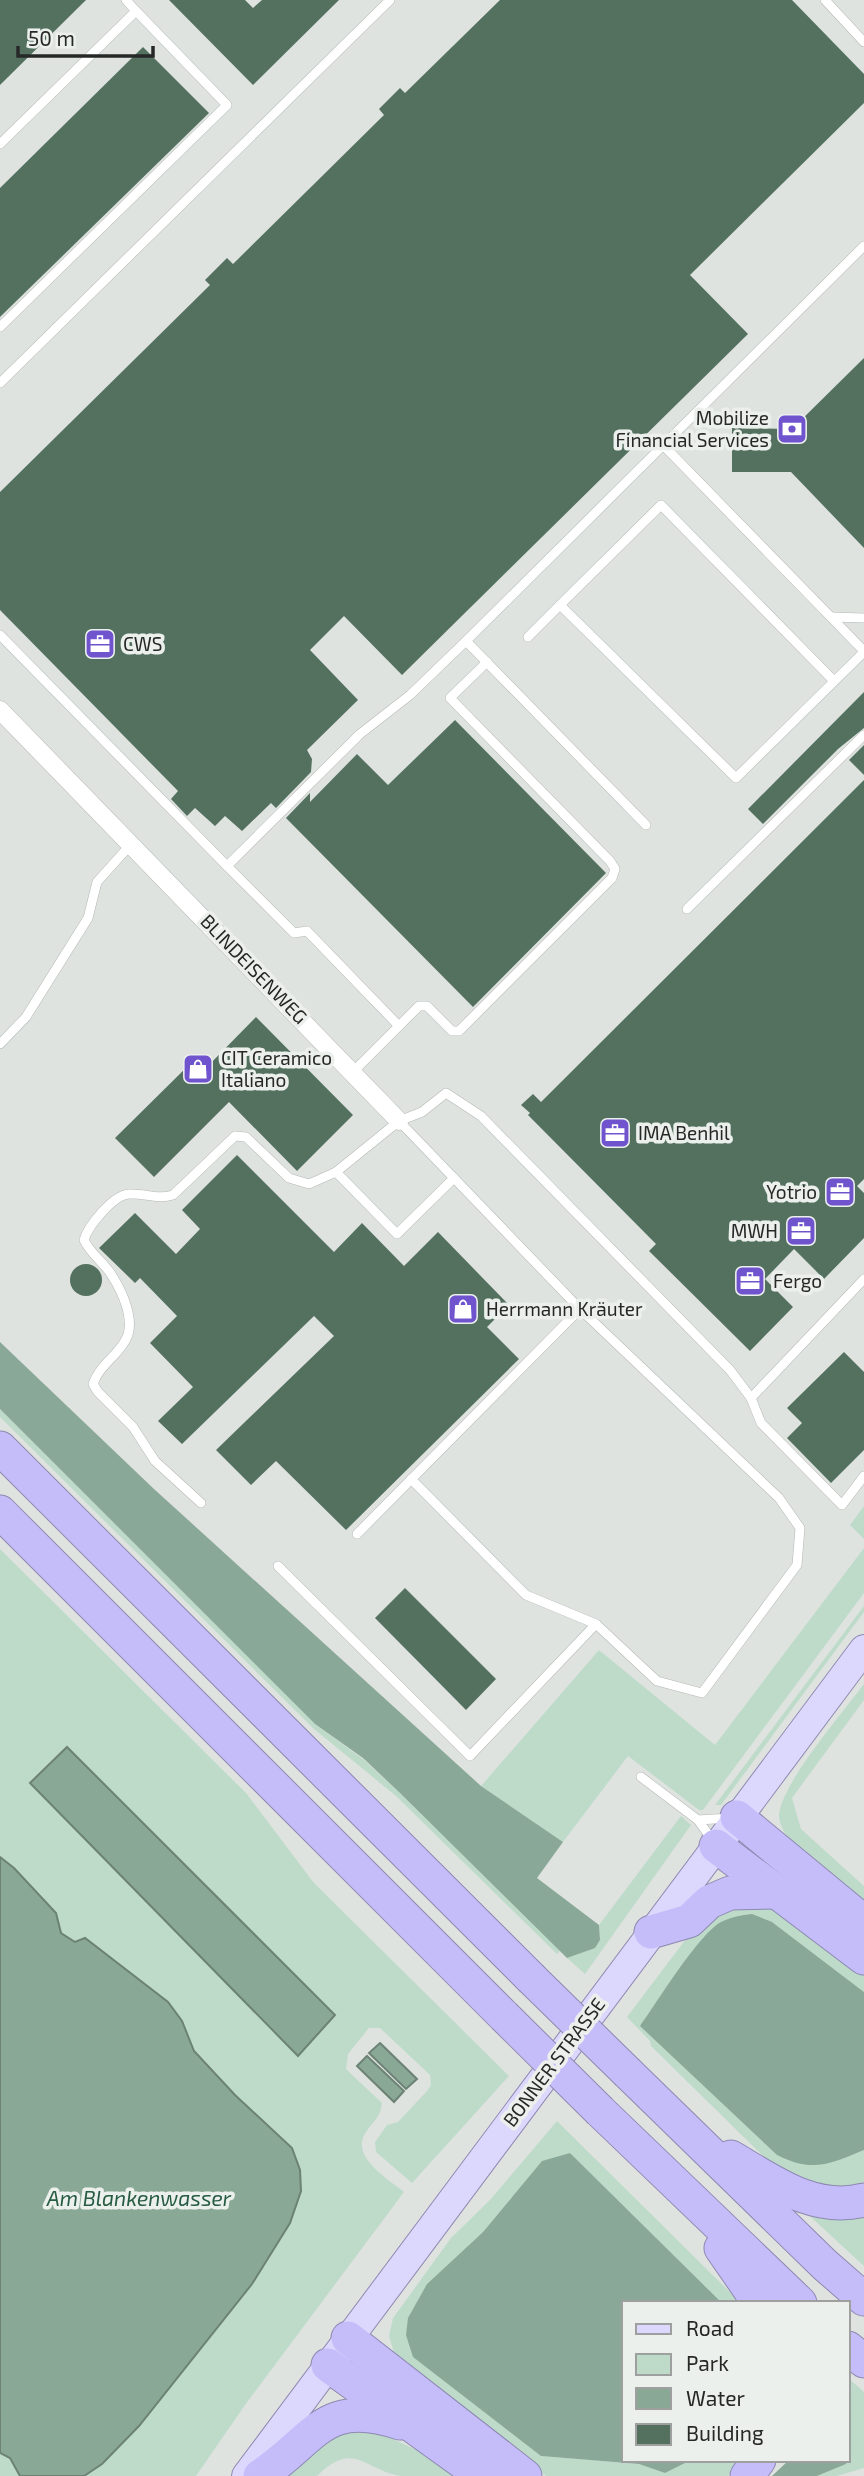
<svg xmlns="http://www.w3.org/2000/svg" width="864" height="2476" font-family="'Exo 2',sans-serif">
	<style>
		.green { fill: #bedbca; fill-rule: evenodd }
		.forest { fill: #8aa897 }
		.water { fill: #8aa896; stroke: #6c8275; stroke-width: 2 }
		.building { fill: #547160 }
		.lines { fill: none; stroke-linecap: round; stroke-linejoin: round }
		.lane-casing { stroke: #b4b8b5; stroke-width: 10 }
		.street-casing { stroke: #b4b8b5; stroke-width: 19 }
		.primary-casing { stroke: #8d89b0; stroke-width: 30 }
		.highway-casing { stroke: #8d89b0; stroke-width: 35 }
		.lane { stroke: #fff; stroke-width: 9 }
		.street { stroke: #fff; stroke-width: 18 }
		.primary { stroke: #dcd7fc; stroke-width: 28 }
		.highway { stroke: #c4bdfa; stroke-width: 33 }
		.highway-bridge-casing { stroke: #8d89b0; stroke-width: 35; stroke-linecap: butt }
		.highway-bridge { stroke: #c4bdfa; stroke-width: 33 }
		.labels { text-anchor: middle; stroke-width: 7; stroke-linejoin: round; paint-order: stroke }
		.poi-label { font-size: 19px; fill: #262827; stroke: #ecf0ed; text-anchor: start }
		.street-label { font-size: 19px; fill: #262827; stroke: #ecf0ed }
		.water-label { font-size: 21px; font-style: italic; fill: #275c42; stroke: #ecf0ed }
	</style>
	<rect width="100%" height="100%" fill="#dfe3e0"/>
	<g class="green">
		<path d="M0,1409l315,315 48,35 37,34 160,158 -3,3 -161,-158 -82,-67 -314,-312z"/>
		<path d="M864,1506v33l-14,-14z"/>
		<path d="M864,1548v45l-161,217h-4l-71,-54 -65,86 -82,-56 118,-136 116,95z"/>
		<path d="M0,1549l246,244 68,90 195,193 -97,107 -36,-31 -1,-10 12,-17 11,-3 29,-31 4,-6 -1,-10 -50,-47h-11l-21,26 -2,15 36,34c-1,14 -9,18 -16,29 -17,24 22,47 38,60l-159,213 -49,71h-112l18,-12 37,-38 113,-142 -17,-189 -41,-44 -12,-30 -121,-88 -6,-20 -41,-45 -14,-11zM67,1748l268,267 -37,40 -268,-271z"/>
		<path d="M864,1606v6l-143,193h-6z"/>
		<path d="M864,1684v16l-72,98 9,31 63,57v18l-75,-65c-5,-7 -10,-15 -10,-24 2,-31 65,-104 85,-131z"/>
		<path d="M681,1816l10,9 -106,149 -18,-16 28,-11 5,-7 -1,-15z"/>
		<path d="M769,1902l95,69v21l-92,-70 -131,104 136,129c32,16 56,8 87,-5v43l-28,3 -65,-32 -120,-118 -1,-5 -23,-24 74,-98 13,-10z"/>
		<path d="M557,2121l184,182h-19l-152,-150 -60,46 -27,33 -56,52 114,172 98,8 26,9 26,-13h52l-15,16h-182l-135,-104 -16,-16 -6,-20 4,-18 58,-80 39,-38z"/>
		<path d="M801,2208l63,2v56z"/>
		<path d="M848,2378l16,14v76l-27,8h-20l29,-12c7,-13 4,-25 2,-39 -2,-15 0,-32 0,-47z"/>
		<path d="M351,2429l34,6 50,24 26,17c-19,0 -41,0 -60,0 -37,-6 -47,-37 -84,0h-32l18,-25z"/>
		<path d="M0,2453l10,5 10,18h-20z"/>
	</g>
	<g class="forest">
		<path d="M0,1342l154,147 327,297 82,56 -26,36 62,47 1,15 -5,8 -28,10 -167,-165 -37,-35 -48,-34 -315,-315z"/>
		<path d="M752,1914l20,8 92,70v158c-34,14 -52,23 -87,5l-137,-129c18,-25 58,-91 81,-104 11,-5 20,-7 31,-8z"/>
		<path d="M570,2153l152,150h-98v157h67l-26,13 -26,-9 -98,-8 -128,-99 -7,-22 2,-17 19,-34 56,-52 59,-71z"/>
		<path d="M789,2460h58l-1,4 -29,12h-45z"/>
	</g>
	<g class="water">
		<path d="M67,1747l268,268 -37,41 -268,-273z"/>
		<path d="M0,1857l14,11 42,45 5,20 14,9 10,-4 83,64 14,19 12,30 41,44 57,53 8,22 1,21 -11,32 -38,61 -113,142 -37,38 -18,12h-64l-10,-18 -10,-5z"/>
		<path d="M380,2043l37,36 -11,10 -37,-36z"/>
		<path d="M367,2056l37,35 -10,11 -37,-36z"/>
	</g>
	<g class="building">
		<path d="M0,0h86l-86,85z"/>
		<path d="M169,0h76l8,8 9,-8h77l-86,85z"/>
		<path d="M500,0h292l72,74v29l-174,172 58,59 -346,341 -58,-59 -34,34 48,50 -51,50 5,9 -1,13 -35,36 -5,-5 -29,28 -17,-15 -10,10 -20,-18 -8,8 -16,-17 7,-8 -178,-181v-118l210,-207 -5,-5 22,-22 6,6 151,-149 -5,-6 21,-21 5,5z"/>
		<path d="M143,47l66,66 -209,204v-129z"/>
		<path d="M864,358v190l-73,-76h-59v-44l60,1z"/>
		<path d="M864,692v36l-26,21 -75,75 -15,-15z"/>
		<path d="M455,720l151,153 -133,134 -187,-189 24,-25v9l47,-48 31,31z"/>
		<path d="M864,745v30l-15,-15z"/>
		<path d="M864,780v399l-7,7 7,7v45l-40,41 -30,-30 -29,30 28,28 -43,44 -101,-100 7,-7 -128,-129 2,-2 -9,-8 12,-11 8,8z"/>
		<path d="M256,1017l97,98 -56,56 -68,-69 -75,75 -39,-39 81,-80 10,10z"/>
		<path d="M237,1155l97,97 28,-29 42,43 34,-34 71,73 -22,22 32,32 -173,171 -70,-69 -25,24 -35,-35 118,-114 -20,-20 -132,128 -24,-23 35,-34 -43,-44 27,-27 -37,-38 -5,5 -36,-35 36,-35 41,41 24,-25 -18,-19z"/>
		<circle cx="86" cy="1280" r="16"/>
		<path d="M844,1352l20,20v78l-33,33 -44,-45 15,-15 -15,-15z"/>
		<path d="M405,1588l91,91 -30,31 -91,-92z"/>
	</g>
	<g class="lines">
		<g class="lane-casing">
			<g id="lane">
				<path d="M126,0l10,11"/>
				<path d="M825,0l39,42"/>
				<path d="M0,144l136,-133 91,94 -227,222"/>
				<path d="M0,383l390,-383"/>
				<path d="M664,446l200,205"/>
				<path d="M832,617l32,1"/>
				<path d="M0,635l227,231 133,-132 50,-39 56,-54 398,-395"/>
				<path d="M528,637l32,-32"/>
				<path d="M466,641l180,184"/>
				<path d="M834,681l-173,-176 -101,100 176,173 128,-126"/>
				<path d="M227,866l67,67 13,-2 92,95"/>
				<path d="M687,909l177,-174"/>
				<path d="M0,1044l26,-27 62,-99 9,-36 35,-39"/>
				<path d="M353,1072l66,-66h8l25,25h7l153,-153 3,-9 -5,-8 -160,-163 37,-36"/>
				<path d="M399,1121l181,188 199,189 21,30 -3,37 -95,128 -45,-12 -61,-57 -70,-29 -115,-116"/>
				<path d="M336,1172l61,62 57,-56"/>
				<path d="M864,1279l-113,119 10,25 81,82 22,-29"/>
				<path d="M201,1503l-46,-42 -22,-34 -35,-35 -5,-8c6,-18 23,-27 32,-43 12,-19 -3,-50 -14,-67 -8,-12 -20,-20 -27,-34 4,-14 29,-45 45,-46 16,-1 28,6 44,1l62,-59 11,1 43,41 20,6 27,-12 63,-51 23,-9 24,-19 35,23 249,254 21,28"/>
				<path d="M357,1534l223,-225"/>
				<path d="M278,1566l192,190 126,-132"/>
				<path d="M641,1777l57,43 15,21"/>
				<path d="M698,1820l33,-2"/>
			</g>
		</g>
		<g class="street-casing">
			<path id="street" d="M0,710l399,411"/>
		</g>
		<g class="primary-casing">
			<path id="primary" d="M246,2476l618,-827"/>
		</g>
		<g class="highway-casing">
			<g id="highway">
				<path d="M0,1448l531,530"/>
				<path d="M0,1512l504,504"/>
				<path d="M737,1817l127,105"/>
				<path d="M716,1846l148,112"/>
				<path d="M651,1932l38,-11 20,-19 21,-9 46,-1"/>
				<path d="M628,2073l197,192 39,34"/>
				<path d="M600,2111l200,192"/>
				<path d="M731,2157c41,24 83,56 133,43"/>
				<path d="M721,2248l38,55"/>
				<path d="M348,2338l177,138"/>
				<path d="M848,2348l16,13"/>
				<path d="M328,2365l154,111"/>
				<path d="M260,2476c55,-36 63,-79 140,-53"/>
				<path d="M747,2476l12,-16"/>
			</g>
		</g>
		<use href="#lane" class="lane"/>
		<use href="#street" class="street"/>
		<use href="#primary" class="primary"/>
		<use href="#highway" class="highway"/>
		<g class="highway-bridge-casing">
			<g id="highway-bridge">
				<path d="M531,1978l97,95"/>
				<path d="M504,2016l96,95"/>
			</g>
		</g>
		<use href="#highway-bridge" class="highway-bridge"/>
	</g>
	<defs>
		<g id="bank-square" transform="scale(1.575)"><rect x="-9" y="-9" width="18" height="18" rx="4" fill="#6f54cd" stroke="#ecf0ed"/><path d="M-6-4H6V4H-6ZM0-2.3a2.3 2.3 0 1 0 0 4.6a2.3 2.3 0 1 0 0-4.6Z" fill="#fff"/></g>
		<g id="office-square" transform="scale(1.575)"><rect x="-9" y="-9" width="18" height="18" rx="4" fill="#6f54cd" stroke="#ecf0ed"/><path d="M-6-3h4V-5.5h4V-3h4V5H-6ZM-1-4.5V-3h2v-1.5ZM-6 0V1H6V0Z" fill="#fff"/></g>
		<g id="shop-square" transform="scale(1.575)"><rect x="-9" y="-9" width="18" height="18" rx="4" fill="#6f54cd" stroke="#ecf0ed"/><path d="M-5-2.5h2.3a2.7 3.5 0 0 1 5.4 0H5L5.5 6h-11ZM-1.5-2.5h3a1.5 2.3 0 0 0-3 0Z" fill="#fff"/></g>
	</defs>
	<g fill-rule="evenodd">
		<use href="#bank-square" x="792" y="429"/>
		<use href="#office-square" x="100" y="644"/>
		<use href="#shop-square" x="198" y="1069"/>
		<use href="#office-square" x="615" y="1133"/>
		<use href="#office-square" x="840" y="1192"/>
		<use href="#office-square" x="801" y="1231"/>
		<use href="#office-square" x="750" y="1281"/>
		<use href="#shop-square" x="463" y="1309"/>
	</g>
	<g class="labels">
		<g class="poi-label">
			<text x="769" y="425" text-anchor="end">Mobilize<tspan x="769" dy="22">Financial Services</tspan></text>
			<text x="123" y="651">CWS</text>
			<text x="221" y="1065">CIT Ceramico<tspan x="221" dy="22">Italiano</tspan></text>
			<text x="638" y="1140">IMA Benhil</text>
			<text x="817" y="1199" text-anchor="end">Yotrio</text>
			<text x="778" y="1238" text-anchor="end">MWH</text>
			<text x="773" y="1288">Fergo</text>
			<text x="486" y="1316">Herrmann Kräuter</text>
		</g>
		<g class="street-label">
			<text transform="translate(254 969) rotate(46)" y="7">BLINDEISENWEG</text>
			<text transform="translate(554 2062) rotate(-53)" y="7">BONNER STRASSE</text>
		</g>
		<g class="water-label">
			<text x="139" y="2206">Am Blankenwasser</text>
		</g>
	</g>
	<rect x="622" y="2301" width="228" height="161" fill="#ecf0ed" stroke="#9da09e" stroke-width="2"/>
	<rect x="636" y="2324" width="35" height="10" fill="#dcd7fc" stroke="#9da09e" stroke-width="2"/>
	<text x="686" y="2336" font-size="21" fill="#262827">Road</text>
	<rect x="636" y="2354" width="35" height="21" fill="#bedbca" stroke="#9da09e" stroke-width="2"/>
	<text x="686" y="2371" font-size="21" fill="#262827">Park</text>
	<rect x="636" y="2388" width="35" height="21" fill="#8aa896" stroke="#9da09e" stroke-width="2"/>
	<text x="686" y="2406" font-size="21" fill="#262827">Water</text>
	<rect x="636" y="2424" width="35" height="21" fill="#547160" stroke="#9da09e" stroke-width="2"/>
	<text x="686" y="2441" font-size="21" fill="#262827">Building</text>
	<path d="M18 46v10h135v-10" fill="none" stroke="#262827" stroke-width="3.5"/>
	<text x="28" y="46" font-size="21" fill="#262827" stroke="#ecf0ed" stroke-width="5" paint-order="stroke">50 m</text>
</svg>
